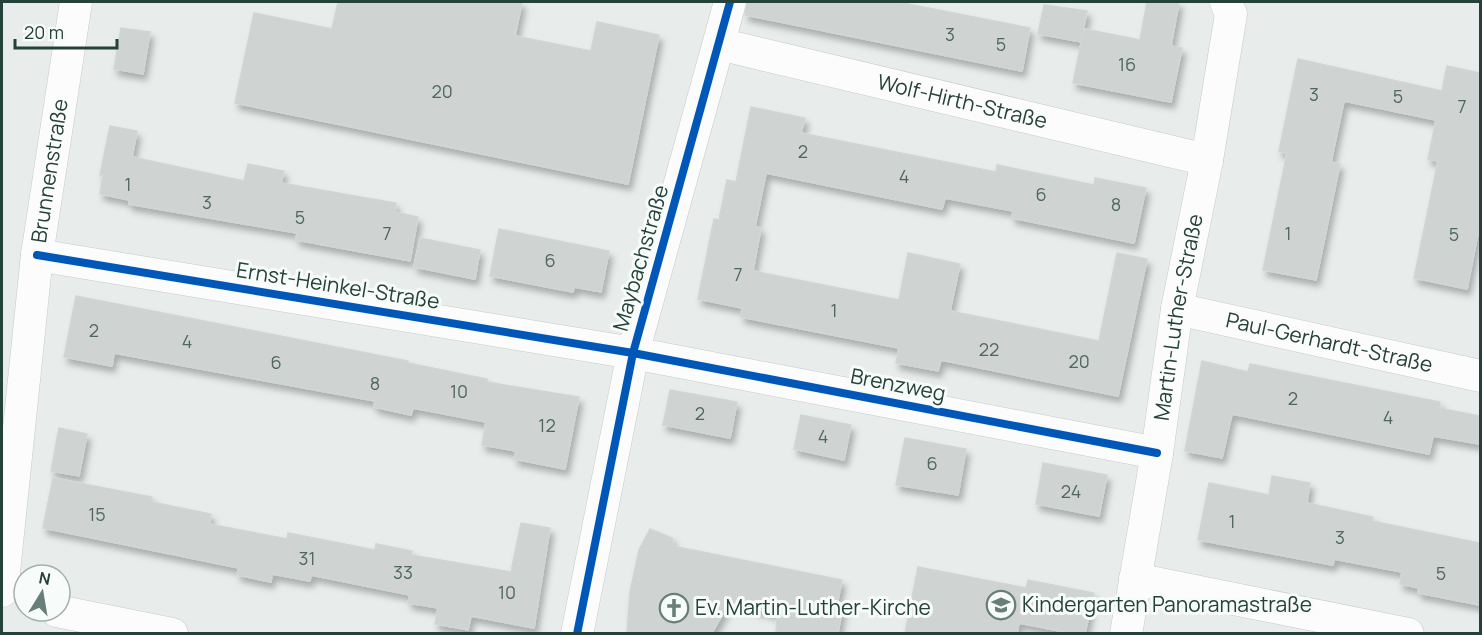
<svg xmlns="http://www.w3.org/2000/svg" width="1482" height="635" font-family="Manrope,sans-serif">
	<style>
		.building { fill: #cfd4d2; stroke: #d1d6d4; stroke-width: 1.5; filter: url(#shadow) }
		.lines { fill: none; stroke-linecap: round; stroke-linejoin: round }
		.street-casing { stroke: #c5cac8; stroke-width: 33 }
		.street { stroke: #fcfcfc; stroke-width: 32 }
		.cycleway-casing { stroke: #f7fbf9; stroke-width: 11 }
		.cycleway { stroke: #0057b8; stroke-width: 8 }
		.labels { text-anchor: middle; stroke-width: 6; stroke-linejoin: round; paint-order: stroke }
		.number-label { font-size: 18px; fill: #506761 }
		.street-label { font-size: 21px; fill: #24423a; stroke: #f7fbf9 }
		.poi-label { font-size: 21px; fill: #24423a; stroke: #f7fbf9; text-anchor: start }
	</style>
	<defs>
		<filter id="shadow"><feDropShadow dx="3.5" dy="6" stdDeviation="3" flood-color="#0004"/></filter>
	</defs>
	<rect width="100%" height="100%" fill="#e8edeb"/>
	<g class="building">
		<path d="M338,2h184l-7,34 76,15 6,-29 62,13 -31,149 -393,-81 19,-90 78,16z"/>
		<path d="M747,2h151l132,26 -8,43 -277,-56z"/>
		<path d="M1147,2h32l-8,44 11,2 -11,54 -98,-19 11,-54 56,11z"/>
		<path d="M1044,5l43,6 -6,31 -43,-8z"/>
		<path d="M121,28l29,4 -7,42 -29,-5z"/>
		<path d="M1298,59l144,32 5,-25 33,7v150l-13,66 -53,-11 24,-117 -10,-2 8,-39 -92,-19 -13,61 9,2 -24,116 -53,-10 24,-117 -8,-2z"/>
		<path d="M751,107l54,11 -4,15 195,39 1,-7 97,20 1,-7 51,10 -12,55 -122,-25 1,-7 -68,-13 -3,11 -176,-36 -11,54 6,1 -8,43 146,29 9,-47 52,11 -10,47 149,30 18,-88 30,6 -29,137 -177,-36 -3,11 -42,-8 3,-15 -158,-31 1,-9 -44,-9 16,-80 5,1 8,-40 9,2z"/>
		<path d="M110,126l27,5 -5,26 112,24 4,-17 36,7 -3,12 115,20 -1,9 23,5 -8,44 -114,-21 1,-7 -168,-29v-4l-29,-6 3,-19h-3z"/>
		<path d="M499,229l110,22 -8,41 -27,-5 -1,5 -83,-16z"/>
		<path d="M420,238l60,12 -5,29 -61,-12z"/>
		<path d="M76,296l332,65v2l79,16v3l92,15 -14,72 -51,-10 2,-8 -34,-6 4,-23 -73,-14 -2,7 -37,-8 1,-6 -261,-48 -2,13 -48,-9z"/>
		<path d="M1202,361l46,11 2,-8 190,38 -1,6 41,8v28l-47,-8 -4,18 -197,-40 -10,44 -37,-7z"/>
		<path d="M670,390l67,12 -7,36 -67,-13z"/>
		<path d="M801,415l50,10 -7,35 -50,-11z"/>
		<path d="M59,428l28,6 -8,42 -28,-5z"/>
		<path d="M905,438l61,11 -8,46 -62,-10z"/>
		<path d="M1043,463l64,12 -8,41 -63,-12z"/>
		<path d="M1272,476l38,7 -3,20 66,14 -1,4 108,22v62l-62,-12 1,-5 -19,-4 2,-12 -68,-13 -1,6 -135,-25 11,-57 60,12z"/>
		<path d="M53,478l99,19v5l59,12 -2,10 78,15 1,-6 87,17 1,-6 36,7 -1,4 100,17 10,-49 29,5 -16,100 -63,-12 -3,14 -33,-6 3,-16 -30,-5 2,-8 -99,-20 -1,6 -38,-7 -1,8 -34,-7 2,-7 -196,-40z"/>
		<path d="M650,529l22,9 1,8 169,34 -5,25 6,1 -5,27h-62l1,-19 -48,-11 -17,30h-85l3,-41 9,-42z"/>
		<path d="M918,567l108,21 2,-8 66,13 -9,40h-15l-51,-10 -2,10h-112z"/>
	</g>
	<g class="lines">
		<g class="street-casing">
			<g id="street">
				<path id="s1" d="M719,44l488,116"/>
				<path d="M37,255l596,98 524,100"/>
				<path id="s2" d="M1177,309l303,67"/>
				<path d="M1135,579l273,55"/>
				<path id="s3" d="M2,591l35,-336 39,-253"/>
				<path d="M57,611l115,23"/>
				<path d="M577,634l56,-281 97,-351"/>
				<path id="s4" d="M1126,634l31,-181 20,-144 30,-149 24,-146 -5,-12"/>
			</g>
		</g>
		<use href="#street" class="street"/>
		<g class="cycleway-casing">
			<g id="cycleway">
				<path d="M37,255l596,98 524,100"/>
				<path d="M577,634l56,-281 97,-351"/>
			</g>
		</g>
		<use href="#cycleway" class="cycleway"/>
	</g>
	<defs>
		<g id="school-ring" transform="scale(1.5)"><circle r="9.5" fill="#f7fbf9" stroke="#697e78" stroke-width="1.5"/><path d="M0-5L7-2L0 1L-7-2ZM-4 1L0 2.5L4 1V4Q0 6-4 4Z" fill="#697e78"/></g>
		<g id="church-ring" transform="scale(1.5)"><circle r="9.5" fill="#f7fbf9" stroke="#697e78" stroke-width="1.5"/><path d="M-1.2-6h2.4v3.5h3.3v2.4h-3.3V6h-2.4V-.1h-3.3v-2.4h3.3Z" fill="#697e78"/></g>
	</defs>
	<g fill-rule="evenodd">
		<use href="#school-ring" x="1001" y="605"/>
		<use href="#church-ring" x="674" y="608"/>
	</g>
	<g class="labels">
		<g class="number-label">
			<text x="950" y="41">3</text>
			<text x="1001" y="51">5</text>
			<text x="1127" y="71">16</text>
			<text x="442" y="98">20</text>
			<text x="1314" y="101">3</text>
			<text x="1398" y="103">5</text>
			<text x="1462" y="113">7</text>
			<text x="803" y="158">2</text>
			<text x="904" y="183">4</text>
			<text x="128" y="191">1</text>
			<text x="1041" y="201">6</text>
			<text x="207" y="209">3</text>
			<text x="1116" y="211">8</text>
			<text x="300" y="224">5</text>
			<text x="387" y="240">7</text>
			<text x="1288" y="240">1</text>
			<text x="1454" y="241">5</text>
			<text x="550" y="267">6</text>
			<text x="738" y="281">7</text>
			<text x="834" y="317">1</text>
			<text x="94" y="337">2</text>
			<text x="187" y="348">4</text>
			<text x="989" y="356">22</text>
			<text x="1079" y="368">20</text>
			<text x="276" y="369">6</text>
			<text x="375" y="390">8</text>
			<text x="459" y="398">10</text>
			<text x="1293" y="405">2</text>
			<text x="700" y="420">2</text>
			<text x="1388" y="424">4</text>
			<text x="547" y="432">12</text>
			<text x="823" y="443">4</text>
			<text x="932" y="470">6</text>
			<text x="1071" y="498">24</text>
			<text x="97" y="521">15</text>
			<text x="1232" y="528">1</text>
			<text x="1340" y="544">3</text>
			<text x="307" y="565">31</text>
			<text x="403" y="579">33</text>
			<text x="1441" y="580">5</text>
			<text x="507" y="599">10</text>
		</g>
		<g class="street-label">
			<text dy="7" stroke="none"><textPath href="#s1" startOffset="250">Wolf-Hirth-Straße</textPath></text>
			<text dy="7" stroke="none"><textPath href="#s3" startOffset="423">Brunnenstraße</textPath></text>
			<text transform="translate(641 258) rotate(-74)" y="7">Maybachstraße</text>
			<text transform="translate(338 286) rotate(9)" y="7">Ernst-Heinkel-Straße</text>
			<text dy="7" stroke="none"><textPath href="#s4" startOffset="321">Martin-Luther-Straße</textPath></text>
			<text dy="7" stroke="none"><textPath href="#s2" startOffset="156">Paul-Gerhardt-Straße</textPath></text>
			<text transform="translate(898 385) rotate(11)" y="7">Brenzweg</text>
		</g>
		<g class="poi-label">
			<text x="1022" y="612">Kindergarten Panoramastraße</text>
			<text x="695" y="615">Ev. Martin-Luther-Kirche</text>
		</g>
	</g>
	<rect width="1482" height="635" fill="none" stroke="#24423a" stroke-width="6"/>
	<g transform="translate(42 593) rotate(11)"><circle r="28" fill="#f7fbf9" stroke="#a3b1ad" stroke-width="1.5"/>
	<path d="M0-4.5L10 22L0 15L-10 22Z" fill="#697e78"/>
	<text y="-9" font-size="16" font-weight="bold" text-anchor="middle" fill="#24423a">N</text>
	</g>
	<path d="M15 39v9h102v-9" fill="none" stroke="#24423a" stroke-width="3"/>
	<text x="24" y="39" font-size="18" fill="#24423a" stroke="#f7fbf9" stroke-width="4.5" paint-order="stroke">20 m</text>
</svg>
